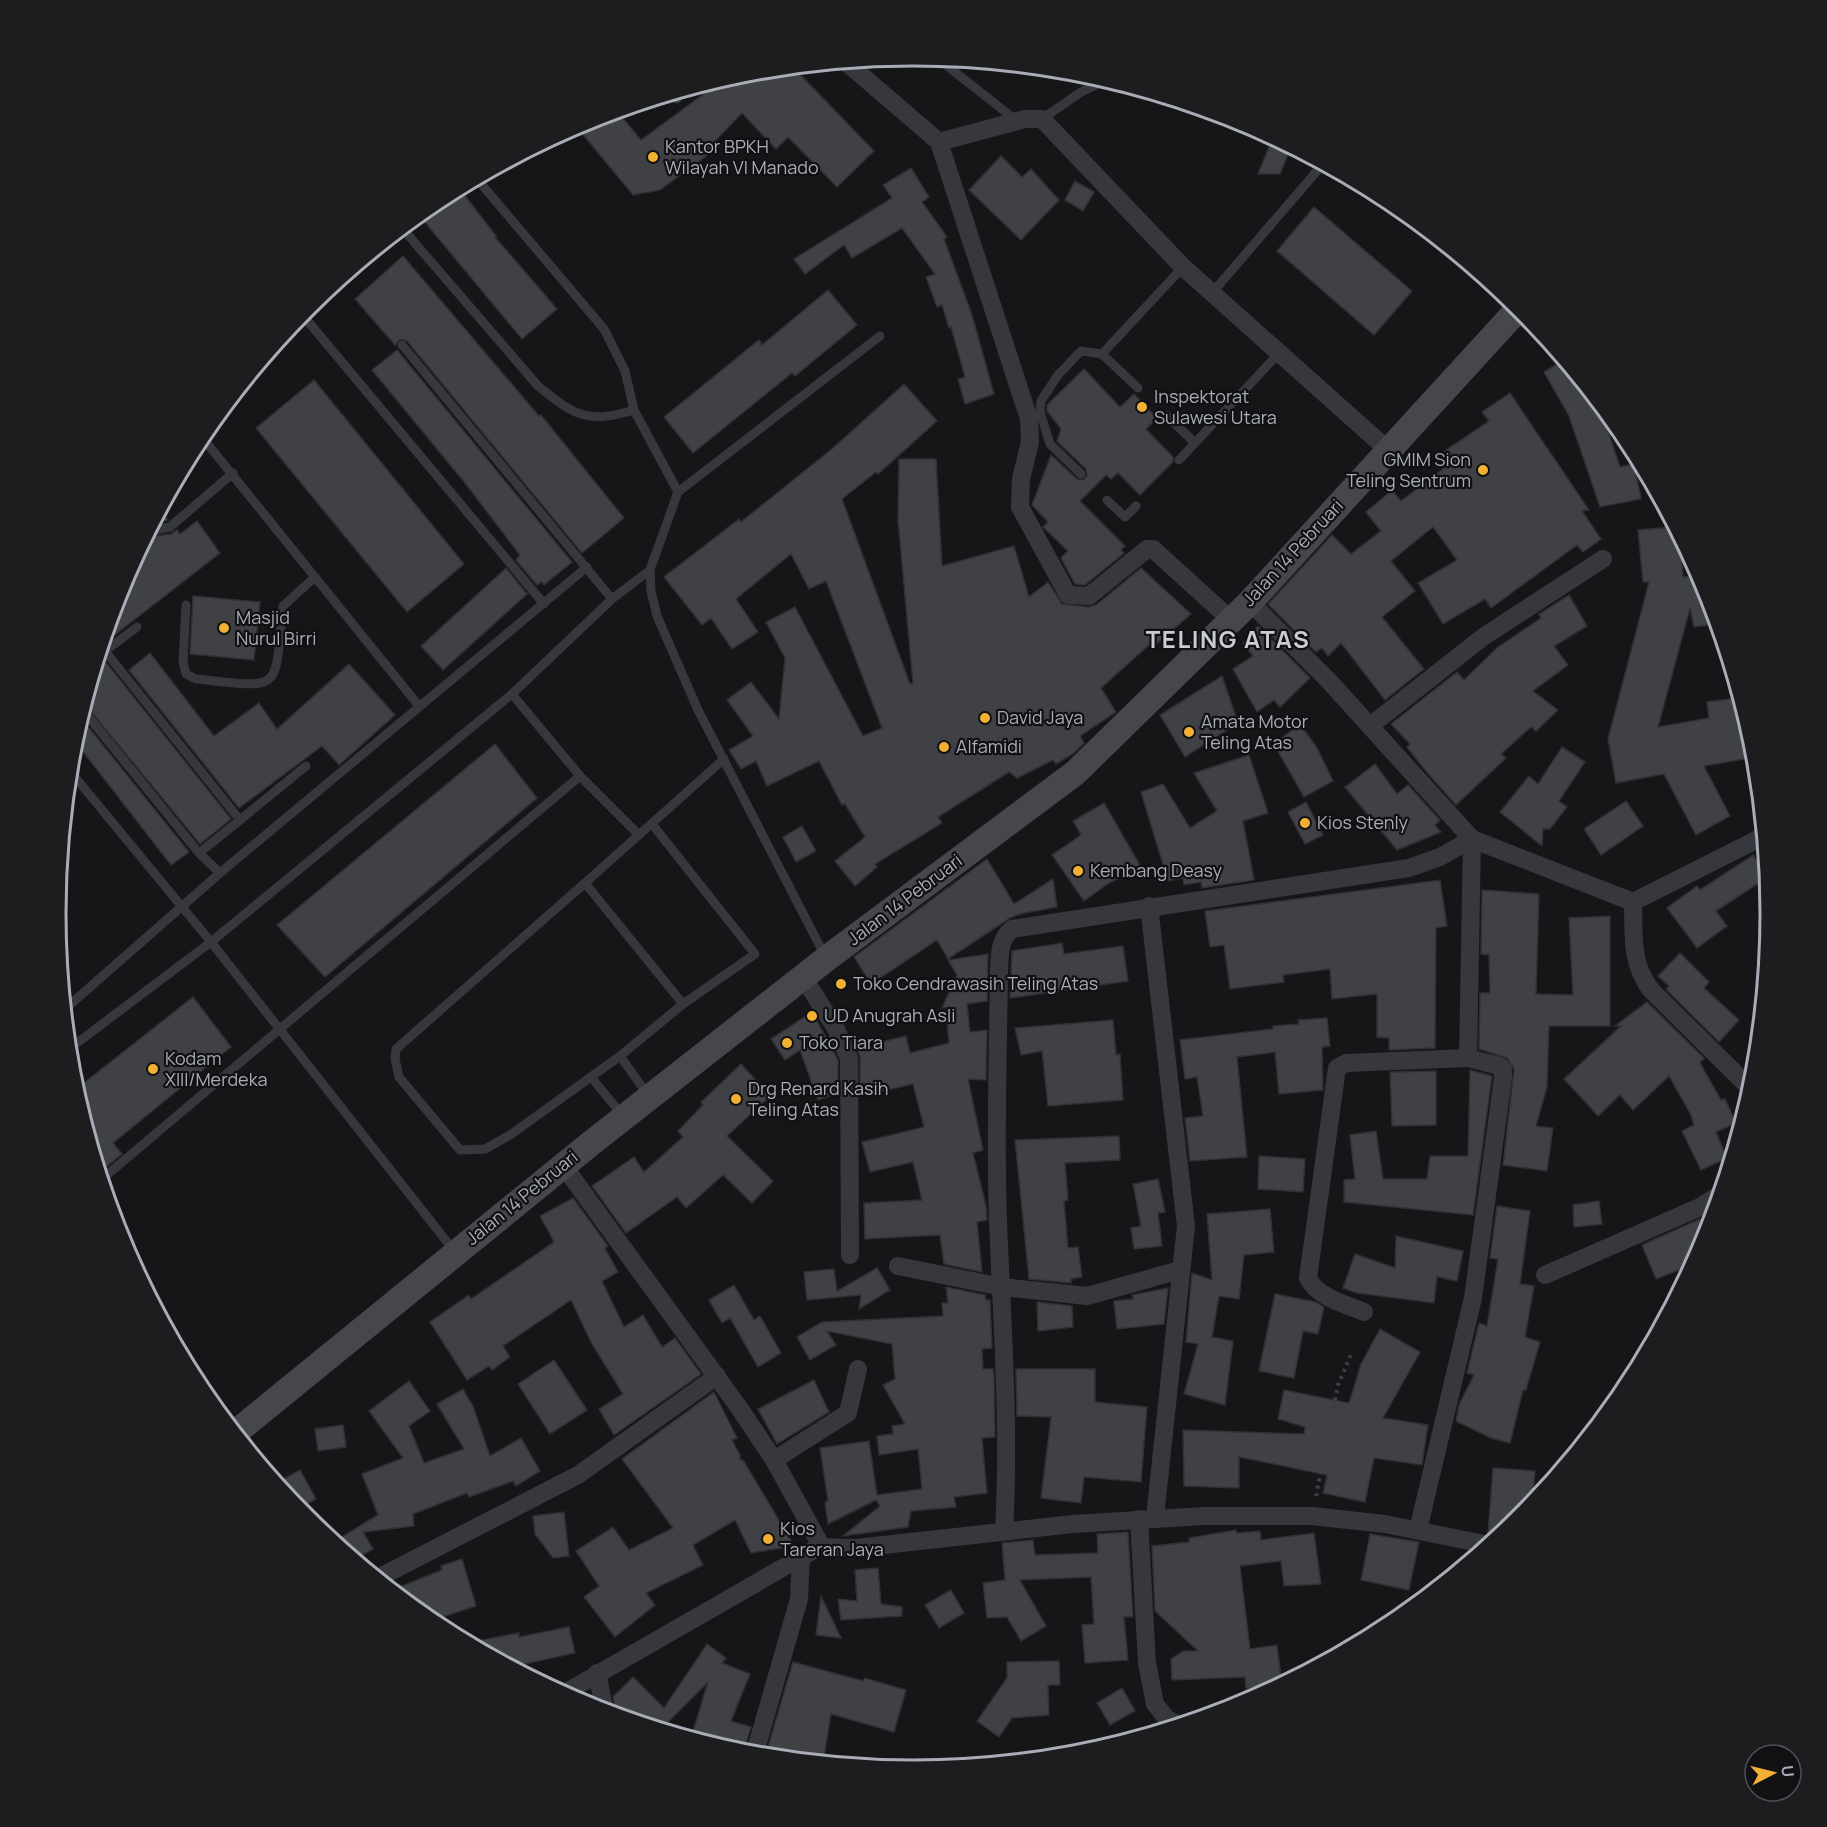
<svg xmlns="http://www.w3.org/2000/svg" width="1827" height="1827" font-family="Manrope,sans-serif">
	<style>
		.building { fill: #404145; stroke: #303034; stroke-width: 1.5 }
		.lines { fill: none; stroke-linecap: round; stroke-linejoin: round }
		.path { stroke: #3d3f44; stroke-width: 4; stroke-dasharray: 3 4.5; stroke-linecap: butt }
		.lane { stroke: #37383d; stroke-width: 9 }
		.street { stroke: #37383d; stroke-width: 18 }
		.secondary { stroke: #45474d; stroke-width: 26 }
		.poi-dot { fill: #f2b134; stroke: #111113; stroke-width: 2 }
		.labels { text-anchor: middle; stroke-width: 4.5; stroke-linejoin: round; paint-order: stroke }
		.poi-label { font-size: 18px; fill: #a8adb8; stroke: #111113; text-anchor: start }
		.street-label { font-size: 18px; fill: #a8adb8; stroke: #111113 }
		.district-label { font-size: 24px; font-weight: bold; letter-spacing: 1.5px; fill: #c9ccd4; stroke: #111113 }
		.rim { fill: none; stroke: #a8adb8; stroke-width: 3 }
	</style>
	<rect width="100%" height="100%" fill="#161618"/>
	<g class="building">
		<path d="M793,67l81,84 -37,36 -49,-50 -12,12 -34,-36 -26,27 5,5 -61,45 -27,5 -57,-69 41,-15 24,29 68,-50 -6,-5 43,-13z"/>
		<path d="M1273,137l18,10 -11,27h-22z"/>
		<path d="M1001,156l21,21 9,-8 28,31 -38,40 -52,-50z"/>
		<path d="M911,168l18,29 -7,5 25,35 -3,2 28,76 22,79 -29,10 -7,-25 7,-2 -14,-50 -2,1 -7,-23 -5,2 -11,-30 9,-3 -33,-46 -50,30 -8,-13 -39,29 -11,-15 98,-61 -9,-13z"/>
		<path d="M1075,181l19,11 -11,19 -18,-11z"/>
		<path d="M459,188l37,48 -1,1 62,72 -35,30 -103,-124 18,-15z"/>
		<path d="M1314,207l98,84 -38,44 -97,-84z"/>
		<path d="M403,256l136,160 2,-1 83,103 -42,35 -175,-212 -7,-2 -5,6 -40,-46z"/>
		<path d="M828,290l29,35 -62,51 -3,-3 -99,80 -29,-36 95,-77 3,5z"/>
		<path d="M397,350l175,212 -28,23 -2,-3 -5,3 -21,-25 4,-5 -55,-72 -93,-113z"/>
		<path d="M1564,360l34,41 22,66 14,-3 7,35 -41,8 -31,-91 -25,-44z"/>
		<path d="M1084,369l36,38 14,-13 23,24 -11,11 27,28v5l-33,33 -22,-22 -7,6 -5,-4 -26,26 45,45 -4,4 3,3 -39,32 -10,-1 -14,-26 7,-7 -23,-22 -2,-2 5,-5 -16,-17 19,-50 26,24 6,1 4,-4 -1,-7 -29,-28 4,-12 -14,-18v-6z"/>
		<path d="M314,380l150,184 -57,48 -151,-184z"/>
		<path d="M904,384l33,37 -59,53 -2,-2 -34,27 68,185 3,-1 -15,-163 1,-61h37l6,107 72,-20 15,51 19,-15 14,22 26,3 8,-2 45,-37 50,46 -39,34 -3,-3 -48,43 15,24 -36,24 4,7 -10,10 -18,11 -3,-4 -36,18 -8,-6 -71,45 4,6 -67,41 2,3 -22,19 -20,-25 30,-24 -20,-33 -3,1 -23,-44 -52,25 -11,-25 -15,8 -12,-19 24,-14 -26,-36 24,-18 28,37 6,-61 -19,-36 29,-15 68,129 19,-8 -56,-147 -17,8 -18,-35 -55,45 22,33 -26,17 -21,-31 -9,7 -38,-48 75,-58 2,3 92,-74z"/>
		<path d="M1510,393l79,117 -7,1 19,28 -18,13 -6,-7 -86,63 -6,-9 -42,25 -25,-41 39,-23 -24,-33 -42,34 24,30 -33,26 42,52 -39,31 -44,-57 -13,13 -6,-8 -6,4 -48,-48 64,-69 19,19 30,-23 -15,-19 26,-22 9,11 46,-35 -8,-11 50,-34 -7,-9z"/>
		<path d="M160,511l8,9 -14,3z"/>
		<path d="M197,521l23,32 -117,91 18,-59 26,-48 24,-3 6,-4 3,4z"/>
		<path d="M1675,527l5,9 3,41 18,-2 17,49 -24,3 -4,-19 -32,119 51,-9 -2,-16 29,-4 1,12 7,-1 12,48 -52,9 26,50 -34,19 -32,-61 -48,9 -8,-44 41,-157h-6l-5,-52z"/>
		<path d="M506,568l21,26 -84,76 -22,-24z"/>
		<path d="M1569,595l18,31 -33,20 14,19 -35,26 25,19 -22,21 -5,-4 -30,27 5,4 -50,47 -31,-35 -18,-23 3,-3 -19,-20 66,-52 7,8 34,-33 43,-29 -2,-4z"/>
		<path d="M193,596l67,6 -6,58 -64,-6z"/>
		<path d="M1258,626l52,52 -30,29 -6,-7 -17,12 -24,-43 20,-13 -10,-13z"/>
		<path d="M150,653l64,83 45,-33 18,26 72,-65 46,51 -56,50 -17,-19 -83,62 -110,-138z"/>
		<path d="M104,660l127,159 -31,25 -115,-140 13,-43z"/>
		<path d="M1222,676l16,47 -53,34 -25,-42z"/>
		<path d="M81,718l108,134 -18,13 -97,-125z"/>
		<path d="M1300,724l17,24 16,33 -29,16 -30,-53z"/>
		<path d="M495,744l42,54 -212,179 -48,-52z"/>
		<path d="M1562,747l23,15 -26,39 8,6 -17,22h-7l-1,17 -42,-34 29,-36 9,8z"/>
		<path d="M1249,755l19,58 -25,8 11,59 -52,8 -1,-6 -17,3 -1,-7 -15,3 -27,-89 22,-8 27,44 27,-17 -23,-38z"/>
		<path d="M1375,764l22,30 11,-9 32,35 -5,5 6,7 -44,18 -52,-63z"/>
		<path d="M1626,801l17,25 -42,29 -17,-26z"/>
		<path d="M1306,802l17,33 -18,9 -17,-32z"/>
		<path d="M1104,803l37,64 -32,16 -25,18 -32,-46 29,-20 -8,-14z"/>
		<path d="M802,826l14,25 -20,11 -13,-25z"/>
		<path d="M1753,855l15,22 -52,34 11,15 -30,22 -30,-40 30,-22 3,4z"/>
		<path d="M987,859l27,45 39,-25 4,28 -37,7 -10,4 -62,41 -11,-19 -66,44 -17,-27z"/>
		<path d="M1440,880l7,46 -11,2 -1,120 -46,2v-12l-12,-1v-43l-45,5 -2,-30 -47,6 1,7 -54,7 -6,-44 -14,2 -5,-36z"/>
		<path d="M1482,890l57,4 -3,100 37,1 -4,-77 41,-2v110h-61l-2,61 -11,39 17,2 -6,43 -44,-6 11,-96 -7,-11 -28,-9 1,-56h10l-1,-38 -8,-1z"/>
		<path d="M1062,943l2,11 59,-8 5,35 -118,17 2,-47z"/>
		<path d="M1680,953l29,29 -5,6 35,32 -20,22 -53,-53 3,-3 -11,-10z"/>
		<path d="M988,954l-1,47 -20,3 3,28 17,-2 -1,50 -18,-1 15,71 -10,3 13,53 1,14 -10,2 5,50 -38,-8 -4,-29 -75,4 -1,-36 58,-3 -9,-38 -43,10 -8,-30 62,-15 -11,-43 -46,11 -3,-12 -4,1v-27l-3,-9 49,-12 4,17 39,-10 -3,-36 -4,1 15,-33 -9,-15z"/>
		<path d="M193,997l38,50 -118,96 9,11 -22,18 -25,-82z"/>
		<path d="M1647,1002l57,56 -4,5 21,37 4,-1 11,24 -20,9 11,26 -26,12 -19,-39 12,-6 -3,-10 -22,-39 -36,34 -13,-15 -22,21 -34,-37 57,-53h-6z"/>
		<path d="M812,1012l26,48v33l-20,7 -18,-50 -15,10 -14,-21z"/>
		<path d="M1327,1018l3,28 -8,1 1,43 -44,4 -4,-42 -38,5 10,100 -57,4 -5,-43 18,-2 -6,-39 -12,2 -5,-39 93,-11v-3l26,-2 -1,-4z"/>
		<path d="M1113,1020l3,35 4,-1 3,46 -75,6 -6,-55 -21,4 -6,-27z"/>
		<path d="M741,1064l26,28v7l-40,37 46,45 -21,22 -29,-28 -37,33 -9,-11 -51,36 -34,-47 42,-29 10,15 39,-35 -5,-6 25,-26 -2,-3z"/>
		<path d="M1470,1070l22,6 -19,139 -129,-13v-22l11,-1 -5,-44 26,-4 7,48h44l3,-23h38z"/>
		<path d="M1436,1071v54l-44,1 -2,-54z"/>
		<path d="M1119,1136l1,24 -55,3 3,37 -4,1 4,47 10,-1 4,30 -11,2v4l-42,-4 -14,-139z"/>
		<path d="M1259,1156l46,3 -2,33 -45,-3z"/>
		<path d="M1158,1179l7,33 -7,1 4,33 -28,3 -3,-21 10,-2 -8,-42z"/>
		<path d="M573,1198l35,48 -3,2 13,24 -16,9 22,46 19,-12 19,32 13,-9 26,36 -87,61 -15,-26 24,-15 -31,-50 -21,-44 -68,46 7,11 -18,13 -3,-4 -22,14 -37,-58 39,-27 2,4 83,-57 -14,-26z"/>
		<path d="M1599,1201l3,23 -28,3 -1,-22z"/>
		<path d="M1497,1206l33,5 -10,73 14,2 -9,51 15,5 -14,48h-3l-13,53 -19,-5 -35,-17 3,-16 15,-30 -7,-2 12,-50 8,3 11,-67 -8,-1z"/>
		<path d="M1270,1209l4,43 -30,3 -5,44 -20,-3 -7,41 21,4 -8,64 -41,-11 14,-50 -12,-2 6,-69 20,7 -5,-66z"/>
		<path d="M1700,1219l7,20 -13,25 -38,15 -14,-34z"/>
		<path d="M1396,1236l67,15 -6,30 -20,-4 -3,26 -77,-10 -14,-5 12,-34 40,14z"/>
		<path d="M877,1268l13,22 -31,19 2,-14 -54,5 -3,-28 30,-3 3,22z"/>
		<path d="M734,1285l20,35 6,-4 21,37 -23,14 -28,-49 -8,5 -13,-23z"/>
		<path d="M946,1287l39,8 1,5h4l2,48 -10,1 1,20h10l1,7 1,61 -13,1 5,55 -33,4 2,10 -45,4 -3,16 -65,9 37,-30 -4,-6 -48,24 -3,-22 3,-1 -8,-53 49,-7 8,54 45,-6 -4,-40 -39,6 -2,-19 16,-2 -1,-8 13,-2 -22,-39 12,-6 -3,-35 -65,-13 9,14 -26,15 -13,-23 25,-15 121,-6 -1,-13h6z"/>
		<path d="M1168,1288l-4,36 -47,5 -3,-28 19,-2 -1,-4z"/>
		<path d="M1275,1294l41,8 8,5 -6,27 -15,-3 -9,47 -35,-7z"/>
		<path d="M1037,1302l35,4 1,21 -35,4z"/>
		<path d="M1380,1329l40,23 -37,66 45,7 -6,40 -48,-7 -9,44 -42,-9 4,-18 -88,-18v31l-55,-2 -1,-56 121,4 1,-7 -27,-8 6,-29 65,13 12,-39z"/>
		<path d="M554,1360l33,50 -37,24 -32,-50z"/>
		<path d="M1016,1369h79v33l52,5 -6,75 -57,-5 -3,26 -40,-5 10,-81 -34,-1z"/>
		<path d="M814,1380l15,32 -52,32 -19,-35z"/>
		<path d="M409,1381l21,30 -21,15 15,37 40,-14 -27,-45 26,-15 10,17 17,50 31,-18 19,33 -24,15 -3,-5 -44,16 -2,-4 -54,21 1,12 -51,6 10,17 -18,10 -22,-17 45,-27 -16,-41 41,-16 -34,-47z"/>
		<path d="M714,1392l23,46 -5,2 8,15v5h3l49,82 -11,6 -30,5 -16,-33 -42,25 10,20 -57,28 9,12 -40,32 -31,-40 15,-11 -23,-35 37,-24 16,23 44,-22 -51,-69z"/>
		<path d="M343,1425l3,22 -28,4 -3,-22z"/>
		<path d="M1493,1468l42,3 -3,34 -12,15 -22,19 -10,-6z"/>
		<path d="M300,1470l16,29 -18,10 -22,-26z"/>
		<path d="M564,1512l5,44 -16,2 -18,-24 -2,-18z"/>
		<path d="M1236,1530l1,3 23,-2 1,9 53,-7 7,51 -37,2 -3,-25 -41,5 10,83 27,-4 5,39 -36,5 -1,-12 -73,3 -1,-21 12,-8h15l-43,-40 -3,-65 37,-4v-4z"/>
		<path d="M1128,1532l5,85h-9l4,43 -43,3 -3,-38 12,-1 -3,-47 -71,3 26,46 -25,15 -14,-24 -20,1 -4,-35 22,-3 -3,-37 31,-3 2,15 63,-2 -1,-19z"/>
		<path d="M1370,1534l49,8 -10,48 -48,-10z"/>
		<path d="M462,1559l14,47 -46,15 -38,-31 50,-20 -1,-4z"/>
		<path d="M878,1568l3,36 21,3v9l-61,4 -3,-21 19,2 -2,-31z"/>
		<path d="M951,1590l13,23 -25,15 -14,-23z"/>
		<path d="M821,1596l20,42 -25,-3z"/>
		<path d="M569,1627l6,26 -51,11 2,11 -60,-32 53,-10v4z"/>
		<path d="M707,1644l19,14 -4,5 28,11 -19,47 20,6 -8,27 -52,-16 17,-56 -47,47 -45,-14 -3,-18 20,-20 31,31z"/>
		<path d="M1059,1661l1,24h-12l1,30 -37,3 -13,19 -22,-16 30,-43v-16z"/>
		<path d="M793,1662l70,19 2,-3 41,12 -12,42 -63,-18 -8,49 -58,-6z"/>
		<path d="M1122,1688l13,23 -25,14 -13,-22z"/>
	</g>
	<g class="lines">
		<path class="path" d="M1316,1496l22,-111 14,-33"/>
		<g class="lane">
			<path d="M937,58l80,63"/>
			<path d="M673,94l4,5"/>
			<path d="M1042,119l39,-27 26,-12"/>
			<path d="M477,179l127,150 21,42 9,39 44,82 -28,78 1,21 6,25 41,94 127,246"/>
			<path d="M402,228l136,158c37,30 49,38 96,24"/>
			<path d="M1212,293l111,-129"/>
			<path d="M299,316l7,3 238,285"/>
			<path d="M1138,388l-36,-34 81,-87"/>
			<path d="M1167,416l28,27 84,-90"/>
			<path d="M201,436l218,270"/>
			<path d="M1179,460l16,-17"/>
			<path d="M1081,474l-31,-30 -10,-32 1,-11 17,-26 23,-24 21,3"/>
			<path d="M678,492l202,-156"/>
			<path d="M1107,500l18,17 11,-11"/>
			<path d="M150,531l20,-4 63,-54"/>
			<path d="M612,599l38,-29"/>
			<path d="M186,605l-3,57 3,12 10,5c88,9 78,15 87,-73l32,-29"/>
			<path d="M105,651l135,169 66,-54"/>
			<path d="M100,655l37,-28"/>
			<path d="M83,710l116,143 21,20"/>
			<path d="M70,771l141,171 244,310"/>
			<path d="M580,776l59,59"/>
			<path d="M652,824l103,130 -72,50"/>
			<path d="M199,853l41,-33"/>
			<path d="M585,883l98,121 -63,52 -110,79 -25,14 -25,1 -61,-73 -4,-18 1,-10z"/>
			<path d="M585,883l139,-124"/>
			<path d="M65,1009l155,-136 367,-306"/>
			<path d="M69,1049l142,-107 301,-248 100,-95 -210,-254"/>
			<path d="M620,1056l28,39"/>
			<path d="M591,1077l31,38"/>
			<path d="M102,1179l478,-403 -68,-82"/>
		</g>
		<g class="street">
			<path d="M846,62l93,80 90,277 1,23 -9,37 -1,28 48,88 21,1 58,-47h6l77,70"/>
			<path d="M939,142l86,-23h17l141,148 205,183"/>
			<path d="M1250,602l79,79 143,158 -4,219 32,8 3,3v9l-30,220 -55,232"/>
			<path d="M1370,726l113,-89 120,-78"/>
			<path d="M1633,902c1,34 -3,60 18,88l101,100"/>
			<path d="M1149,906l37,320 -31,291"/>
			<path d="M803,977l32,50 14,31 1,197"/>
			<path d="M563,1165l177,244 34,51 44,80 -1,7 -5,4 -249,143"/>
			<path d="M898,1266l104,21 85,9 93,-26"/>
			<path d="M1545,1275l155,-68 21,-13"/>
			<path d="M1364,1312c-19,-8 -47,-15 -56,-34l29,-210 9,-5 122,-5"/>
			<path d="M774,1460l74,-47 10,-44"/>
			<path d="M1139,1519l8,144 8,41 12,15 12,6"/>
			<path d="M1004,1531c6,-104 -2,-207 -6,-310 -3,-84 0,-168 1,-251 1,-16 0,-30 13,-41l397,-61 31,-11 32,-18 161,63 131,-66"/>
			<path d="M817,1547l39,1 217,-24 131,-8h108l73,8 104,21"/>
			<path d="M378,1578l200,-103 139,-99"/>
			<path d="M597,1673l8,39"/>
			<path d="M754,1756l45,-157 2,-43"/>
		</g>
		<path class="secondary" d="M235,1433l355,-289 236,-185 249,-186 175,-171 270,-295"/>
	</g>
	<g class="poi-dot">
		<circle cx="653" cy="157" r="6"/>
		<circle cx="1142" cy="407" r="6"/>
		<circle cx="1483" cy="470" r="6"/>
		<circle cx="224" cy="628" r="6"/>
		<circle cx="985" cy="718" r="6"/>
		<circle cx="1189" cy="732" r="6"/>
		<circle cx="944" cy="747" r="6"/>
		<circle cx="1305" cy="823" r="6"/>
		<circle cx="1078" cy="871" r="6"/>
		<circle cx="841" cy="984" r="6"/>
		<circle cx="812" cy="1016" r="6"/>
		<circle cx="787" cy="1043" r="6"/>
		<circle cx="153" cy="1069" r="6"/>
		<circle cx="736" cy="1099" r="6"/>
		<circle cx="768" cy="1539" r="6"/>
	</g>
	<g class="labels">
		<g class="poi-label">
			<text x="665" y="153">Kantor BPKH<tspan x="665" dy="21">Wilayah VI Manado</tspan></text>
			<text x="1154" y="403">Inspektorat<tspan x="1154" dy="21">Sulawesi Utara</tspan></text>
			<text x="1471" y="466" text-anchor="end">GMIM Sion<tspan x="1471" dy="21">Teling Sentrum</tspan></text>
			<text x="236" y="624">Masjid<tspan x="236" dy="21">Nurul Birri</tspan></text>
			<text x="997" y="724">David Jaya</text>
			<text x="1201" y="728">Amata Motor<tspan x="1201" dy="21">Teling Atas</tspan></text>
			<text x="956" y="753">Alfamidi</text>
			<text x="1317" y="829">Kios Stenly</text>
			<text x="1090" y="877">Kembang Deasy</text>
			<text x="853" y="990">Toko Cendrawasih Teling Atas</text>
			<text x="824" y="1022">UD Anugrah Asli</text>
			<text x="799" y="1049">Toko Tiara</text>
			<text x="165" y="1065">Kodam<tspan x="165" dy="21">XIII/Merdeka</tspan></text>
			<text x="748" y="1095">Drg Renard Kasih<tspan x="748" dy="21">Teling Atas</tspan></text>
			<text x="780" y="1535">Kios<tspan x="780" dy="21">Tareran Jaya</tspan></text>
		</g>
		<g class="street-label">
			<text transform="translate(1293 553) rotate(-47)" y="6">Jalan 14 Pebruari</text>
			<text transform="translate(905 900) rotate(-37)" y="6">Jalan 14 Pebruari</text>
			<text transform="translate(522 1198) rotate(-39)" y="6">Jalan 14 Pebruari</text>
		</g>
		<g class="district-label">
			<text x="1228" y="648">TELING ATAS</text>
		</g>
	</g>
	<path d="M0 0H1827V1827H0ZM66 913a847 847 0 1 1 1694 0a847 847 0 1 1-1694 0Z" fill="#1d1d20" fill-rule="evenodd"/>
	<path class="rim" d="M66 913a847 847 0 1 1 1694 0a847 847 0 1 1-1694 0Z"/>
	<g transform="translate(1773 1773) rotate(83)"><circle r="28" fill="#111113" stroke="#4d4f55" stroke-width="1.5"/>
	<path d="M0-4.5L10 22L0 15L-10 22Z" fill="#f2b134"/>
	<text y="-9" font-size="16" font-weight="bold" text-anchor="middle" fill="#a8adb8">U</text>
	</g>
</svg>
